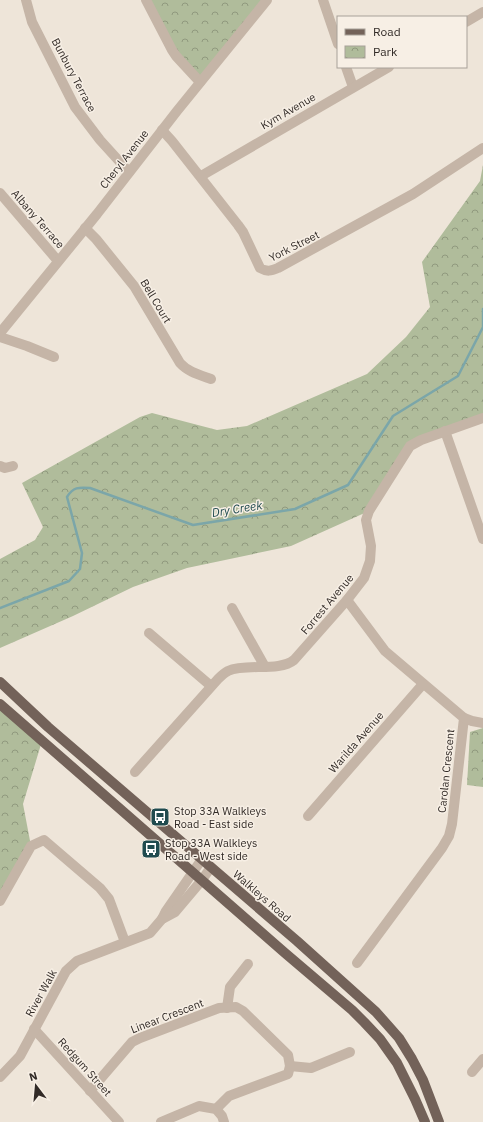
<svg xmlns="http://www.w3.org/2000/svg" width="483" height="1122" font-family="'IBM Plex Sans',sans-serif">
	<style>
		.park { fill: url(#park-crowns) }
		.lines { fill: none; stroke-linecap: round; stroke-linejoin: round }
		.stream { stroke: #7ba6a9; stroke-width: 2.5 }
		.minor { stroke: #c5b5a7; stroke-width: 10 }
		.major { stroke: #736259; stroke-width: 10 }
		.labels { text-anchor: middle; stroke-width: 3; stroke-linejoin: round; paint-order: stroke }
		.street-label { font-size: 11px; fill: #322b27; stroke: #f7efe5 }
		.poi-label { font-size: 11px; fill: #322b27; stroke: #f7efe5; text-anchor: start }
		.water-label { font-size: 12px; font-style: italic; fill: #204b4f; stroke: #f7efe5 }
	</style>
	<defs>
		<pattern id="park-crowns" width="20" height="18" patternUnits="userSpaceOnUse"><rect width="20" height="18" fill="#b0bc9b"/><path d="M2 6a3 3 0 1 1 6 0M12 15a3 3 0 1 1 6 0" fill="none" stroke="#90997e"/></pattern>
	</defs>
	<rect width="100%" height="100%" fill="#eee5d9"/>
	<g class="park">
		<path d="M146,0h121l-67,82 -24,-26z"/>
		<path d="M483,165v252l-66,25 -48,69 -78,35 -104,22 -54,19 -60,29 -73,32v-89l35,-19 8,-13 -21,-44 118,-66 12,-4 65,17 30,-4 120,-52 39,-37 24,-30 -8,-45 58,-81z"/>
		<path d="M0,703l42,38 -19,63 8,42 -31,55z"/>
		<path d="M483,728v59l-16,-2 3,-53z"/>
	</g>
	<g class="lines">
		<path class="stream" d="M0,608l69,-27 11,-12 2,-16 -15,-56c6,-10 12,-10 23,-9l103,37 102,-16 53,-24 45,-69 65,-40 25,-49v-18"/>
		<g class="minor">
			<path d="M26,0l6,22 43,85 25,33 29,32"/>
			<path d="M146,0l26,50 4,6 24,26"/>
			<path d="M323,0l15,44"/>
			<path d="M466,22l17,-10"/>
			<path d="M346,67l7,20"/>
			<path d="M162,130l10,11 66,84 5,7 17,36c7,4 11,3 18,0l135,-74 70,-46"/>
			<path d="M201,176l188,-109"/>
			<path d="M0,193l58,68"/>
			<path d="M85,228l11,11 38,47 46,77c8,9 20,12 31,16"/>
			<path d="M0,333l97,-119 80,-103 90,-111"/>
			<path d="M0,337l27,9 27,11"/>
			<path d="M445,431l38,108"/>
			<path d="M0,466l5,2 8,-2"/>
			<path d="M347,600l38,51 79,67 -12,106 -3,12 -7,12 -85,115"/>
			<path d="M232,608l33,59"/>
			<path d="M149,633l62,53"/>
			<path d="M464,718l8,3 11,2"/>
			<path d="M135,772l83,-93c3,-3 6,-6 10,-8 18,-8 51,1 66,-11l53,-60 17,-22 6,-17 1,-15 -5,-26 3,-9 41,-65 11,-6 62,-22"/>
			<path d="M308,816l115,-132"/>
			<path d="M0,901l31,-55 13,-6 56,48 9,11 16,43"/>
			<path d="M162,919l4,-8 36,-52"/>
			<path d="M227,1008l3,-21 18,-23"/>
			<path d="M34,1029l85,93"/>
			<path d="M290,1066l21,2 39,-16"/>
			<path d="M472,1072l11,-13"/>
			<path d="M0,1077l20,-21 46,-85 11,-10 73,-28 12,-14 13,-7 27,-32 9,-13"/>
			<path d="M90,1091l42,-49 8,-4 79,-30 17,-1 7,4 45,44 2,11 -2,8 -59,22 -13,13"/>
			<path d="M161,1122l38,-16 17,3 6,7 2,6"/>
		</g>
		<g class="major">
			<path d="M0,682l48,45 249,214 79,71 23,26 13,21 11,21 16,42"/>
			<path d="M0,704l285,249 67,57 12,12 16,17 17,24 18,36 10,23"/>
		</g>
	</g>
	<defs>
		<g id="bus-square" transform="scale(1)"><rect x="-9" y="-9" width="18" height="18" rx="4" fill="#204b4f" stroke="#f7efe5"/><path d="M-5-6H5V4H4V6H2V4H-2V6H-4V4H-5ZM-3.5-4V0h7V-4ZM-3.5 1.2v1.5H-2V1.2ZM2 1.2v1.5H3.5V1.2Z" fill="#fff"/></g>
	</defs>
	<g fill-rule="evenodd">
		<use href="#bus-square" x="160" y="817"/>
		<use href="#bus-square" x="151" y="849"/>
	</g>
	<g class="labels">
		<g class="street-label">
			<text transform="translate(74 75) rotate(62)" y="4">Bunbury Terrace</text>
			<text transform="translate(288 111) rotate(-30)" y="4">Kym Avenue</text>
			<text transform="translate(124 159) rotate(-52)" y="4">Cheryl Avenue</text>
			<text transform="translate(38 219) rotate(49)" y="4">Albany Terrace</text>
			<text transform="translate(294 246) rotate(-27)" y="4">York Street</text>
			<text transform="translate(156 301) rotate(59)" y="4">Bell Court</text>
			<text transform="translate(327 604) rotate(-50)" y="4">Forrest Avenue</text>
			<text transform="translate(356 742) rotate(-49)" y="4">Warilda Avenue</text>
			<text transform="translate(446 771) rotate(-84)" y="4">Carolan Crescent</text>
			<text transform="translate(262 896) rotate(41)" y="4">Walkleys Road</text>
			<text transform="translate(41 993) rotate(-61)" y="4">River Walk</text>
			<text transform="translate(167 1016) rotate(-21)" y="4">Linear Crescent</text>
			<text transform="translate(85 1067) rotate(48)" y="4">Redgum Street</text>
		</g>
		<g class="poi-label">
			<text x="174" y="815">Stop 33A Walkleys<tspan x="174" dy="13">Road - East side</tspan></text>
			<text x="165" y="847">Stop 33A Walkleys<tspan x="165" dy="13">Road - West side</tspan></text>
		</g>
		<g class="water-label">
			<text transform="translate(237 509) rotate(-9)" y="4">Dry Creek</text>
		</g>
	</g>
	<rect x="337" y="16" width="130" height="52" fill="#f7efe5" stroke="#a8a199"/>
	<rect x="345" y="29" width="20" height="6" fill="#736259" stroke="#a8a199"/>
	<text x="373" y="36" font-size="12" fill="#322b27">Road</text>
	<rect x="345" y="46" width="20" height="12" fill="url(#park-crowns)" stroke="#a8a199"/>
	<text x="373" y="56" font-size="12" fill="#322b27">Park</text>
	<g transform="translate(36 1086) rotate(344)" stroke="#f7efe5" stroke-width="3" paint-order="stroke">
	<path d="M0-3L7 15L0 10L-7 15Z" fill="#322b27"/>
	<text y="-6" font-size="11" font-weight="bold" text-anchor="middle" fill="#322b27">N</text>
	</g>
</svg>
